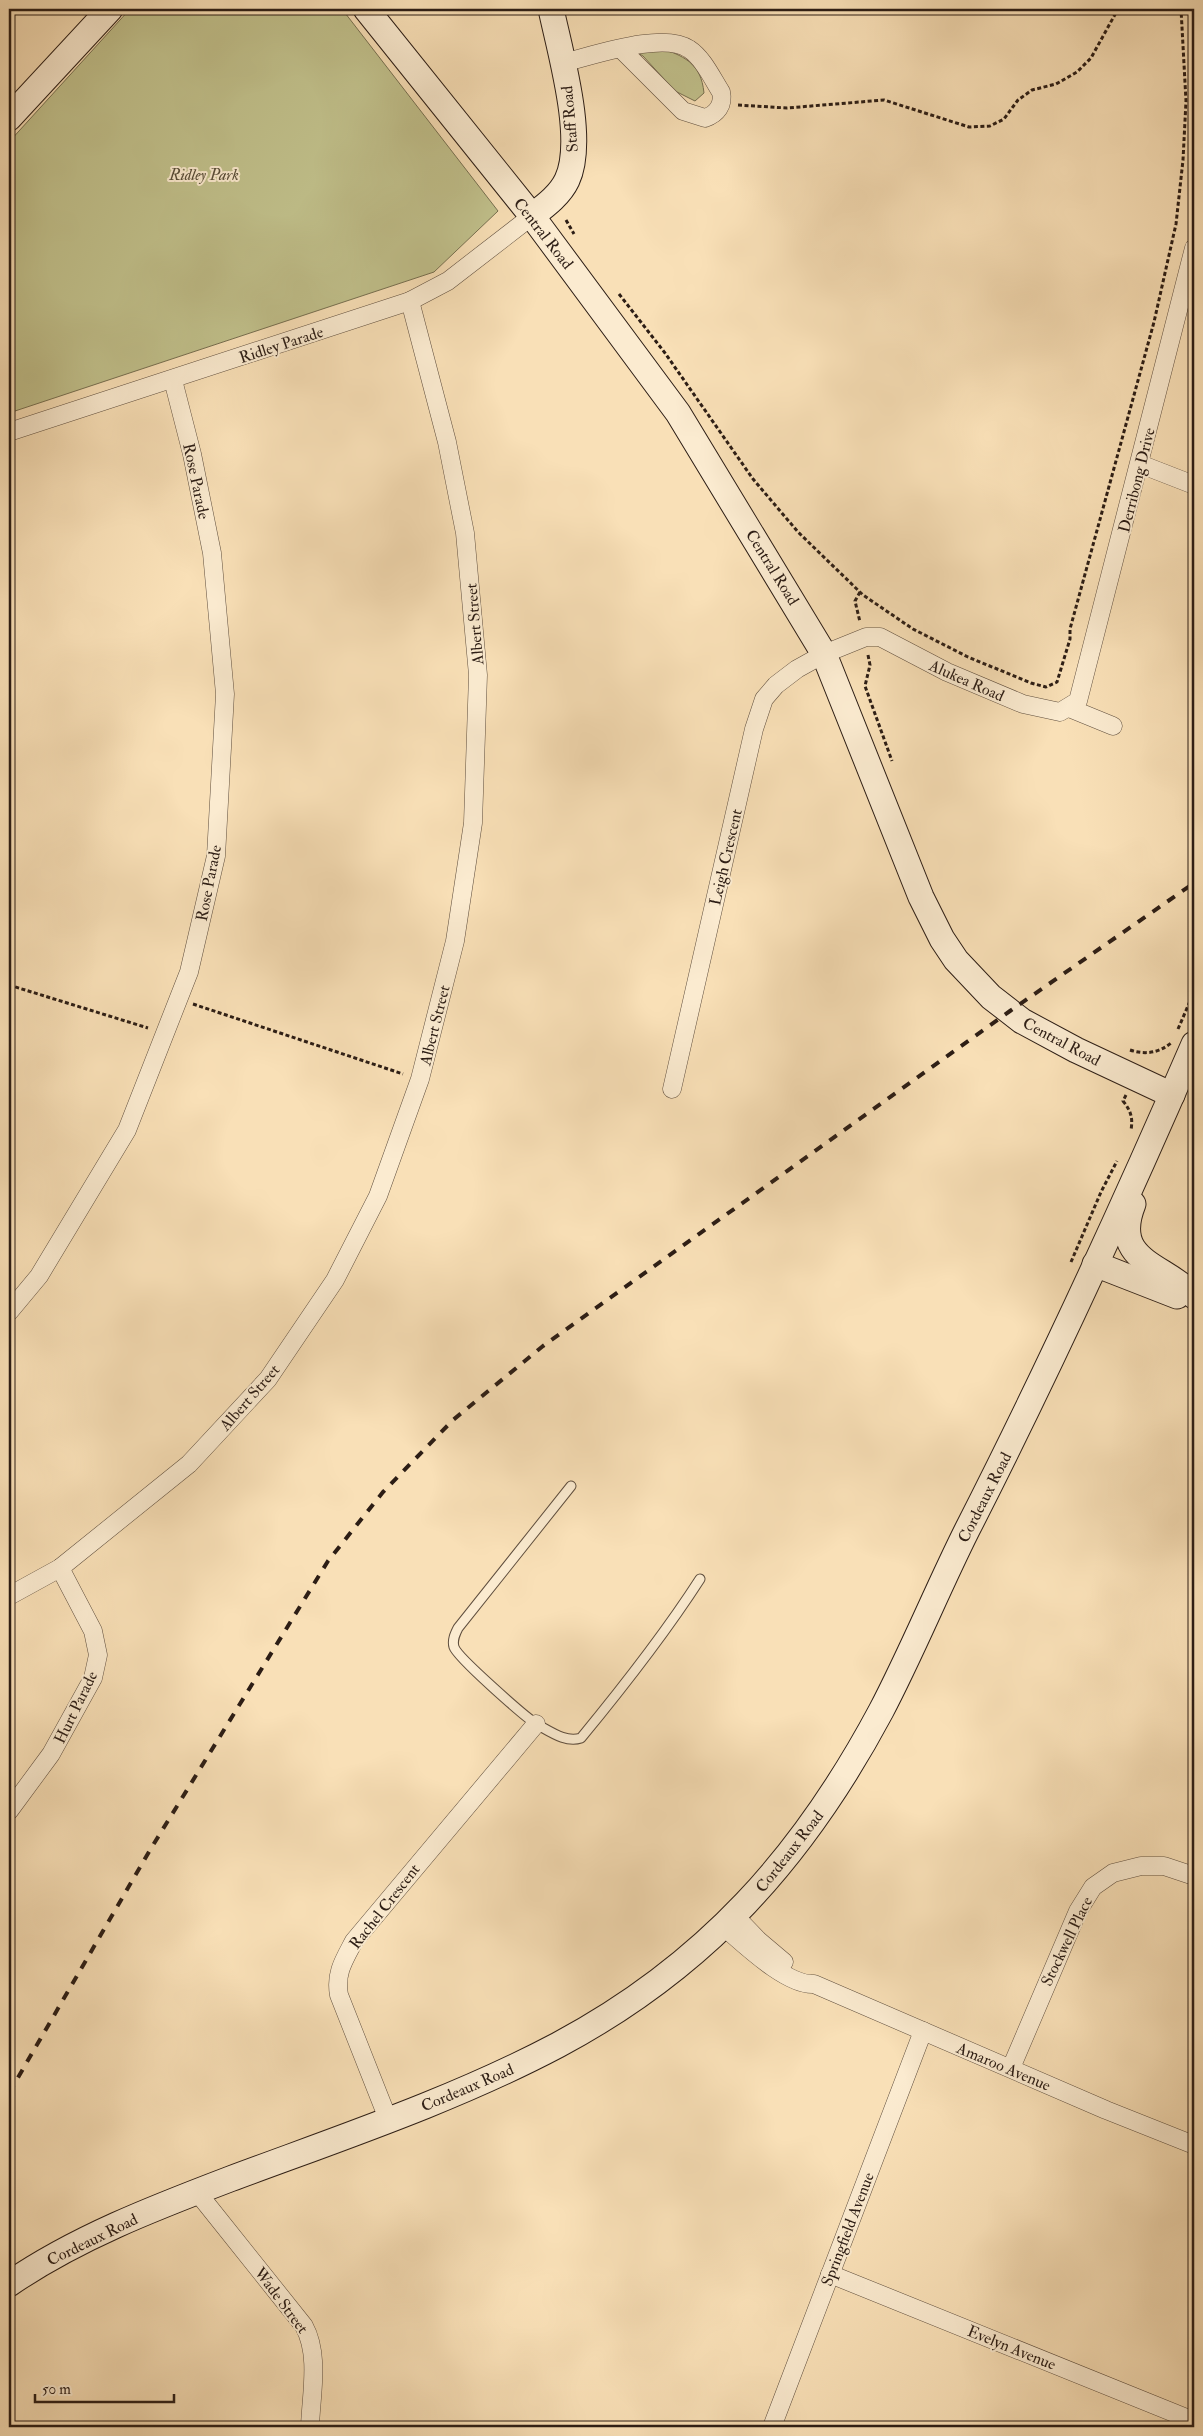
<svg xmlns="http://www.w3.org/2000/svg" width="1203" height="2436" font-family="'IM FELL Double Pica',serif">
	<style>
		.green { fill: #c1c18c; stroke: #766f50 }
		.lines { fill: none; stroke-linecap: round; stroke-linejoin: round }
		.lane-casing { stroke: #5f4e3e; stroke-width: 11 }
		.street-casing { stroke: #5f4e3e; stroke-width: 19 }
		.secondary-casing { stroke: #2c1d15; stroke-width: 27 }
		.path { stroke: #2c1d15; stroke-width: 3; stroke-dasharray: 4 2.5; stroke-linecap: butt }
		.lane { stroke: #fbebd0; stroke-width: 9 }
		.street { stroke: #fbebd0; stroke-width: 18 }
		.secondary { stroke: #fbebd0; stroke-width: 25 }
		.rail { stroke: #2c1d15; stroke-width: 4; stroke-dasharray: 9 9; stroke-linecap: butt }
		.labels { text-anchor: middle; stroke-width: 4; stroke-linejoin: round; paint-order: stroke }
		.street-label { font-size: 16px; fill: #2c1d15; stroke: #fbebd0 }
		.park-label { font-size: 16px; font-style: italic; fill: #594e39; stroke: #fbebd0 }
	</style>
	<rect width="100%" height="100%" fill="#f9e0b7"/>
	<filter id="stains"><feTurbulence type="fractalNoise" baseFrequency=".004" numOctaves="4"/><feColorMatrix values="0 0 0 0 .2 0 0 0 0 .09 0 0 0 0 .02 0 0 0 .5 -.17"/></filter>
	<radialGradient id="worn" r=".72"><stop offset=".6" stop-color="#630" stop-opacity="0"/><stop offset="1" stop-color="#630" stop-opacity=".3"/></radialGradient>
	<g class="green">
		<path d="M130,9h212l156,202 -64,61 -425,141v-271z"/>
		<path d="M658,47c25,9 43,15 46,46l-9,8 -20,-10 -32,-35 -7,-4z"/>
	</g>
	<g class="lines">
		<g class="lane-casing">
			<path id="lane" d="M571,1486l-113,142c-3,6 -6,12 -4,19 3,10 72,71 84,78 13,7 28,18 43,13 42,-51 83,-103 119,-159"/>
		</g>
		<g class="street-casing">
			<g id="street">
				<path d="M562,63c31,-7 101,-32 127,-14 14,9 23,29 32,43 3,13 -4,22 -16,26l-22,-7 -62,-62"/>
				<path d="M9,432l401,-131 38,-20 84,-65"/>
				<path d="M1140,464l54,21"/>
				<path d="M1069,708l44,18"/>
				<path d="M672,1089l82,-360 10,-30 12,-14 21,-16 27,-15 42,-17h14l67,35 76,32 37,8 18,-11 116,-453"/>
				<path d="M9,1312l30,-36 88,-146 62,-158 27,-116 9,-162 -13,-141 -20,-99 -19,-74"/>
				<path d="M9,1596l51,-28 129,-104 79,-85 67,-99 43,-84 42,-117 35,-138 18,-118 5,-148 -13,-142 -18,-91 -37,-141"/>
				<path d="M9,1811l42,-57 42,-76 5,-23 -5,-24 -33,-63"/>
				<path d="M735,1916l23,24 26,22"/>
				<path d="M724,1927c20,17 63,59 90,57l292,126 88,35"/>
				<path d="M1011,2068l67,-157 15,-24 20,-14 28,-7h23l30,10"/>
				<path d="M388,2119l-49,-124c-4,-22 5,-35 15,-54l182,-217"/>
				<path d="M197,2192l107,134c16,29 7,69 6,101"/>
				<path d="M830,2274l364,147"/>
				<path d="M772,2427l151,-396"/>
			</g>
		</g>
		<g class="secondary-casing">
			<g id="secondary">
				<path d="M366,9l166,207 146,197 146,241 97,243 21,42 14,21 35,37 31,24 54,29 96,45"/>
				<path d="M9,118l101,-109"/>
				<path d="M532,216c13,-10 28,-21 35,-36 19,-40 -7,-128 -16,-171"/>
				<path d="M1133,1204c-23,58 31,60 61,92"/>
				<path d="M1095,1264l82,32"/>
				<path d="M9,2284c67,-46 145,-76 221,-105 110,-41 224,-79 328,-134 148,-79 245,-188 323,-334 31,-59 56,-121 86,-181 81,-159 156,-322 227,-486"/>
			</g>
		</g>
		<g class="path">
			<path d="M738,105l49,3 97,-8 85,27 21,-1 14,-7 14,-19 14,-10 24,-6 21,-12 14,-14 27,-49"/>
			<path d="M566,220l8,14"/>
			<path d="M619,294l46,59 88,126 45,53 65,63 50,34 55,28 63,26 15,4 11,-5 13,-43v-10l84,-307 22,-98 7,-64 3,-59 -5,-92"/>
			<path d="M860,592l-5,9 5,21"/>
			<path d="M868,655l2,10 -5,21 27,75"/>
			<path d="M9,985l139,43"/>
			<path d="M193,1004l210,70"/>
			<path d="M1178,1029l16,-37"/>
			<path d="M1130,1050c15,5 29,3 41,-7"/>
			<path d="M1126,1095l-3,6c8,10 10,17 8,29"/>
			<path d="M1071,1262l30,-70 16,-31"/>
		</g>
		<use href="#lane" class="lane"/>
		<use href="#street" class="street"/>
		<use href="#secondary" class="secondary"/>
		<path class="rail" d="M9,2093l141,-243 178,-289 55,-69 70,-72 90,-74 467,-335 184,-128"/>
	</g>
	<g class="labels">
		<g class="street-label">
			<text transform="translate(569 119) rotate(-95)" y="6">Staff Road</text>
			<text transform="translate(544 233) rotate(52)" y="6">Central Road</text>
			<text transform="translate(281 344) rotate(-18)" y="6">Ridley Parade</text>
			<text transform="translate(1136 480) rotate(-76)" y="6">Derribong Drive</text>
			<text transform="translate(197 481) rotate(78)" y="6">Rose Parade</text>
			<text transform="translate(773 567) rotate(58)" y="6">Central Road</text>
			<text transform="translate(474 624) rotate(-95)" y="6">Albert Street</text>
			<text transform="translate(967 680) rotate(24)" y="6">Alukea Road</text>
			<text transform="translate(725 857) rotate(-77)" y="6">Leigh Crescent</text>
			<text transform="translate(208 883) rotate(-79)" y="6">Rose Parade</text>
			<text transform="translate(434 1025) rotate(-76)" y="6">Albert Street</text>
			<text transform="translate(1062 1041) rotate(28)" y="6">Central Road</text>
			<text transform="translate(249 1397) rotate(-49)" y="6">Albert Street</text>
			<text transform="translate(984 1497) rotate(-63)" y="6">Cordeaux Road</text>
			<text transform="translate(75 1707) rotate(-64)" y="6">Hurt Parade</text>
			<text transform="translate(789 1851) rotate(-52)" y="6">Cordeaux Road</text>
			<text transform="translate(384 1906) rotate(-52)" y="6">Rachel Crescent</text>
			<text transform="translate(1066 1941) rotate(-64)" y="6">Stockwell Place</text>
			<text transform="translate(1004 2066) rotate(23)" y="6">Amaroo Avenue</text>
			<text transform="translate(467 2087) rotate(-23)" y="6">Cordeaux Road</text>
			<text transform="translate(847 2229) rotate(-69)" y="6">Springfield Avenue</text>
			<text transform="translate(92 2239) rotate(-26)" y="6">Cordeaux Road</text>
			<text transform="translate(282 2300) rotate(53)" y="6">Wade Street</text>
			<text transform="translate(1012 2347) rotate(22)" y="6">Evelyn Avenue</text>
		</g>
		<g class="park-label">
			<text x="204" y="180">Ridley Park</text>
		</g>
	</g>
	<rect width="1203" height="2436" fill="none" stroke="#f9e0b7" stroke-width="30"/>
	<rect x="10" y="10" width="1183" height="2416" fill="none" stroke="#2c1d15" stroke-width="2.5"/>
	<rect x="15" y="15" width="1173" height="2406" fill="none" stroke="#2c1d15"/>
	<path d="M35 2394v8h139v-8" fill="none" stroke="#2c1d15" stroke-width="2.5"/>
	<text x="42" y="2394" font-size="15" fill="#2c1d15" stroke="#fbebd0" stroke-width="4" paint-order="stroke">50 m</text>
	<rect width="100%" height="100%" filter="url(#stains)"/>
	<rect width="100%" height="100%" fill="url(#worn)"/>
</svg>
